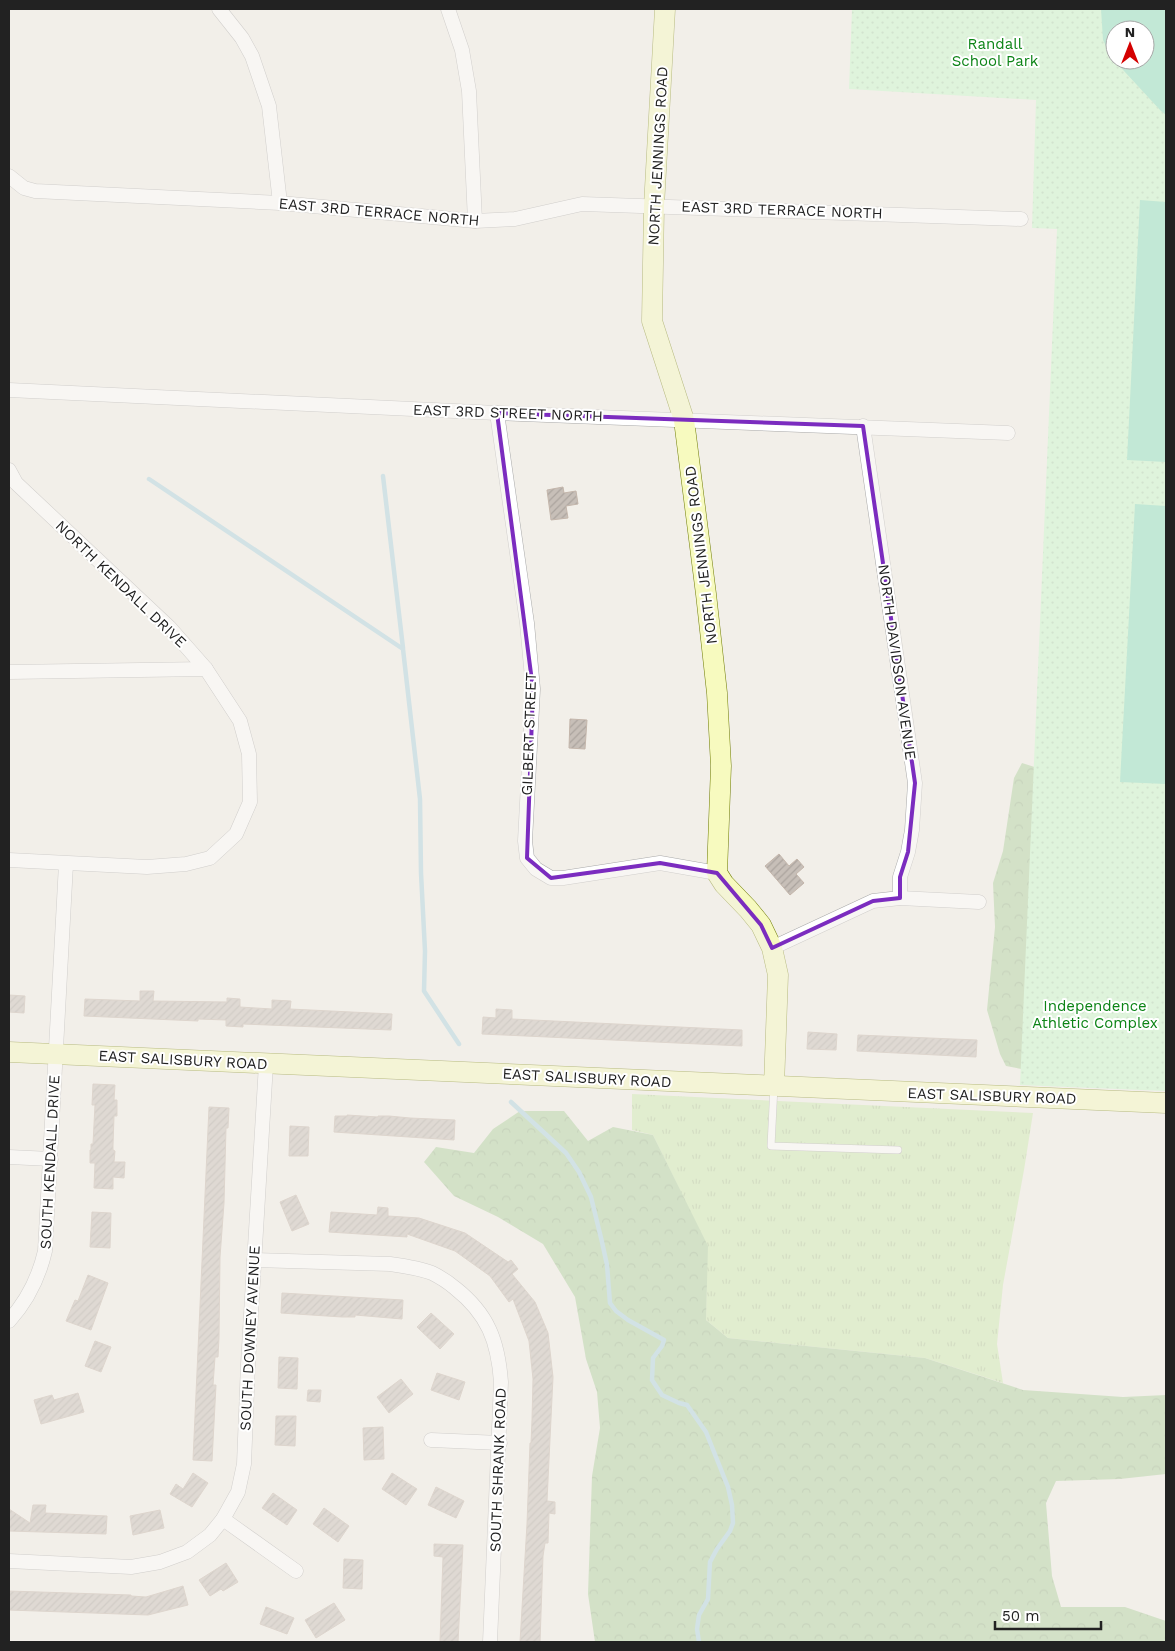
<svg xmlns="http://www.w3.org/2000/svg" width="1175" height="1651" font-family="'Work Sans',sans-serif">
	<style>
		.grass { fill: url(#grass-tufts) }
		.forest { fill: url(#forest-crowns) }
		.park { fill: url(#park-dots); fill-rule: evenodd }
		.pitch { fill: #88e0be; fill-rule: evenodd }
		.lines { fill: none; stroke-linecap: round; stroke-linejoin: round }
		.stream { stroke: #aad3df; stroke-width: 4.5 }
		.building { fill: url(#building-hatch); stroke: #c4b6ab }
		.lane-casing { stroke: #a9a9a9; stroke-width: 8 }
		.street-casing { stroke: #a9a9a9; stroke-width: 15 }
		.secondary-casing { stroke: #707d05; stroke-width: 21 }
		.lane { stroke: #fff; stroke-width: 7 }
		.street { stroke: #fff; stroke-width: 14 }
		.secondary { stroke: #f7fabf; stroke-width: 20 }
		.marked { fill: none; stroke: #7b2cbf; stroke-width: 4; stroke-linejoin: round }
		.labels { text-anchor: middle; stroke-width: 4; stroke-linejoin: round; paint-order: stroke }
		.park-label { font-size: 15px; fill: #0c8416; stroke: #fff }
		.street-label { font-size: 15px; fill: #222; stroke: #fff }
	</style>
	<defs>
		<pattern id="grass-tufts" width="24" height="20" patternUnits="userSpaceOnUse" patternTransform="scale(1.25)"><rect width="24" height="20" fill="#cdebb0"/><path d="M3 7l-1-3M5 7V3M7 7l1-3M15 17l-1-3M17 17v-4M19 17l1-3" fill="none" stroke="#b0c997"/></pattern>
		<pattern id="forest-crowns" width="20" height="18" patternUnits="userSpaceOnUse" patternTransform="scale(1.25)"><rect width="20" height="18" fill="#add19e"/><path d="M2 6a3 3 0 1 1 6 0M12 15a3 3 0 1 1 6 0" fill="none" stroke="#95b388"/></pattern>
		<pattern id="park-dots" width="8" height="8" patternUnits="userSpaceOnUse" patternTransform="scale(1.25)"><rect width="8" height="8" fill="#c8facc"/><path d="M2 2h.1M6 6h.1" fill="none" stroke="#acd6af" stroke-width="1.8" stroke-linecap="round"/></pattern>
		<pattern id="building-hatch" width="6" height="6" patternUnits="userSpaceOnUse" patternTransform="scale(1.25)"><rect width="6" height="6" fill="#c7bfb8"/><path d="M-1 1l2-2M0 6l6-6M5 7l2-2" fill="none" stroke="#aba49e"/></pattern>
	</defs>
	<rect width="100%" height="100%" fill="#f2efe9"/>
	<path class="grass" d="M632,1094l401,19 -9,57 -21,115 -6,59 6,39 -78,-25 -197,-20 -22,-18 1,-74 -54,-111 -21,-5z"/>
	<g class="forest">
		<path d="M1022,763l22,7 -12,301 -26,-5 -6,-12 -13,-44 8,-83 -2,-44 10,-32 11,-73z"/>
		<path d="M520,1111h44l24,30 25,-14 40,8 55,111 -2,74 22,18 197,20 98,32 100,7 43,-2v79l-46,5 -64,2 -10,22 6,73 9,31h64l41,14v21h-571l-7,-48 4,-118 8,-48 -3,-36 -11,-33 -11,-62 -32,-53 -45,-27 -44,-21 -30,-34 12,-15 38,6 19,-24z"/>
	</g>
	<path class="park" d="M852,9h314v1082l-146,-6 37,-856 -25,-1 4,-128 -187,-11zM1115,30h30v30h-30z"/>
	<g class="pitch">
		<path d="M1101,9h65v106l-5,-4 -49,-53 -9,-18zM1115,30h30v30h-30z"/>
		<path d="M1140,200l26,2v260l-39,-2z"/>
		<path d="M1135,504l31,2v278l-46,-2z"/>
	</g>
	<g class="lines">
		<g class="stream">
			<path d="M383,476l20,172"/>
			<path d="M149,479l254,170 17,150 1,74 4,78 -1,40 35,53"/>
			<path d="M511,1102l55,51 13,19 12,25 11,45 5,23 3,38 6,8 12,9 36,20 -2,6 -9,12 -1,22 10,15 17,8 8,2 19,27 22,55 4,18 1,18 -3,8 -13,18 -7,13 -2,37 -9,16 -2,14 2,13"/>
		</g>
	</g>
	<g class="building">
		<path d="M563,487l1,6 12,-2 2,13 -12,2 2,12 -17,2 -4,-30z"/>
		<path d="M570,719l17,1 -2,29 -16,-1z"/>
		<path d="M779,854l10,12 8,-7 7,8 -8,7 8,9 -14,12 -25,-29z"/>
		<path d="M140,991h14l-1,10 74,1v-4l13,1v8l32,2v-9l19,1 -1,8 102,5 -1,16 -148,-6v3l-17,-1v-6l-28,-1v2l-114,-5 1,-17 55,2z"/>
		<path d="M9,995l16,1 -1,17 -15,-1z"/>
		<path d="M496,1009l16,1v9l230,11v16l-260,-12 1,-17 13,1z"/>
		<path d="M808,1032l29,2 -1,16 -29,-1z"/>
		<path d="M858,1035l119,5 -1,17 -119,-6z"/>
		<path d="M93,1084l22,1 -1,15h3v16h-3l-1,29v5l2,1 -1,11h11l-1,16 -11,-1v12l-19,-1 1,-25h-5v-13h1v-6h2l2,-39h-3z"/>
		<path d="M209,1107l20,1 -1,20h-2l-2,75 -4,54 -1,81 -1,19h-3l-2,28h3l-4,76 -19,-1z"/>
		<path d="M347,1115l31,2v-1h11l21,2 45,2 -1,20 -120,-8 1,-16h12z"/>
		<path d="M290,1126l19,1 -1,29h-19z"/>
		<path d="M296,1195l13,29 -17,7 -12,-29z"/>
		<path d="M378,1207l10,1v8l31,2 46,15 43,29 3,-2 7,9 -6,5 23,28 13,31 5,44 -6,124 8,1v12l-6,-1 -1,30h-3l-2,13 -3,86h-20l7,-118 3,-81h1l1,-23 1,-41 -4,-38 -16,-42 -4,3 -19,-26 -35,-25 -48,-17v3l-78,-5 2,-20 46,3z"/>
		<path d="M92,1212l19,1 -1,35 -20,-1z"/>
		<path d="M88,1275l20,8 -17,47 -25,-9 9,-21 3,1z"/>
		<path d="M282,1293l121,7 -1,19 -47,-4v2h-13l-61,-4z"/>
		<path d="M431,1313l23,21 -14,15 -23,-22z"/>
		<path d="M95,1341l16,6 -10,25 -16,-6z"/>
		<path d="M279,1357l19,1 -1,31 -19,-1z"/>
		<path d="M437,1373l28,9 -6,18 -28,-10z"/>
		<path d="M401,1379l12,15 -24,19 -12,-16z"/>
		<path d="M308,1390h13l-1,12 -13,-1z"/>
		<path d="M78,1393l6,19 -43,12 -7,-24 18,-5 2,5z"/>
		<path d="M276,1416h20l-1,30 -20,-1z"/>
		<path d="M383,1427l1,32 -20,1 -1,-32z"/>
		<path d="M193,1473l15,10 -16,24 -22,-13 6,-10 7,5z"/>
		<path d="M392,1473l25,16 -11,16 -24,-16z"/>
		<path d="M436,1487l28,14 -8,17 -28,-13z"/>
		<path d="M273,1493l24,17 -10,15 -25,-17z"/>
		<path d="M33,1505h13l-1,8 62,3 -1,18 -97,-3v-22l21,14z"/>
		<path d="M324,1508l25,18 -11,16 -25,-18z"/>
		<path d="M160,1510l4,18 -31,7 -3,-19z"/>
		<path d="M434,1544l29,1 -5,97h-18l3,-85 -9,-1z"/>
		<path d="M344,1559l19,1 -1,29 -19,-1z"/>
		<path d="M226,1563l12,19 -15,9 -2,-2 -11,7 -11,-16z"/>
		<path d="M183,1586l5,19 -40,10 -139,-5v-19l122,4v1l15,1z"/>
		<path d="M334,1603l11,17 -29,18 -11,-18z"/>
		<path d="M266,1607l28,11 -7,16 -27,-10z"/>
	</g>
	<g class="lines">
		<g class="lane-casing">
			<path id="lane" d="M774,1086l-3,60 127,4"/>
		</g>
		<g class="street-casing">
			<g id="street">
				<path d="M219,9l23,29 10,18 17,50 11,97"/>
				<path d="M448,9l14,41 7,41 6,130"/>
				<path d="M9,176l15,12 11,3 245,12 195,18 40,-2 67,-15 439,15"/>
				<path d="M9,390l488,23 511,20"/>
				<path d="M497,413l30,210 6,66 -8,152 2,17 9,11 15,9h12l97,-15 57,10"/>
				<path d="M863,426l52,357 -3,47 -4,22 -8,25v21"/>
				<path d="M9,470l7,13 153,144 37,42 34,52 9,33 1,48 -14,32 -26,24 -24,6 -39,3 -138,-7"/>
				<path d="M9,672l197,-3"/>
				<path d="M772,948l101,-47 27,-3 79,4"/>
				<path d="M9,1157l42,2"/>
				<path d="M254,1260l136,4c14,2 29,4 42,9 8,4 16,9 23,15 33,26 43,53 46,94l-11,260"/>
				<path d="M9,1321c18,-20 30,-44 36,-70l21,-387"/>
				<path d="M431,1440l69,3"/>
				<path d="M223,1519l73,52"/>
				<path d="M9,1561l122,6 29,-5 27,-10 23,-17 13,-16 15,-27 6,-28 4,-100 18,-300"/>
			</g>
		</g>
		<g class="secondary-casing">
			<g id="secondary">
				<path d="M665,9l-11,197 -2,115 32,99 22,174 11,99 4,73 -4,107 7,11 24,25 13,16 11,23 6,27 -4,111"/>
				<path d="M9,1052l1157,51"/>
			</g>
		</g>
		<use href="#lane" class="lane"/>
		<use href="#street" class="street"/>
		<use href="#secondary" class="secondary"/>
	</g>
	<path d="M0 0H1175V1651H0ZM497,413l366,13 52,357 -7,69 -8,25v21l-27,3 -101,47 -11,-23 -44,-52 -57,-10 -109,15 -24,-20 6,-169z" fill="#f2efe9" fill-opacity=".55" fill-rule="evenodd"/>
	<path class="marked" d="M497,413l366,13 52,357 -7,69 -8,25v21l-27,3 -101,47 -11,-23 -44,-52 -57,-10 -109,15 -24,-20 6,-169z"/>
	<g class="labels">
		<g class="park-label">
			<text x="995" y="49">Randall<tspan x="995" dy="17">School Park</tspan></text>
			<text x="1095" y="1011">Independence<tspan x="1095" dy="17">Athletic Complex</tspan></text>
		</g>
		<g class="street-label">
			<text transform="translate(658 156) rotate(-87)" y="5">NORTH JENNINGS ROAD</text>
			<text transform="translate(782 210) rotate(2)" y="5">EAST 3RD TERRACE NORTH</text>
			<text transform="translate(379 212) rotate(5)" y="5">EAST 3RD TERRACE NORTH</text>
			<text transform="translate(508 413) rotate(2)" y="5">EAST 3RD STREET NORTH</text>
			<text transform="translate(701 555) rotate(-97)" y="5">NORTH JENNINGS ROAD</text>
			<text transform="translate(121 584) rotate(44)" y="5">NORTH KENDALL DRIVE</text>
			<text transform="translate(897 662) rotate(82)" y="5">NORTH DAVIDSON AVENUE</text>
			<text transform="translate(529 734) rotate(-88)" y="5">GILBERT STREET</text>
			<text transform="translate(183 1060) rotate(3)" y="5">EAST SALISBURY ROAD</text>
			<text transform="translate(587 1078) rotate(3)" y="5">EAST SALISBURY ROAD</text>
			<text transform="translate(992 1096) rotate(2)" y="5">EAST SALISBURY ROAD</text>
			<text transform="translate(50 1162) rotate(-87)" y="5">SOUTH KENDALL DRIVE</text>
			<text transform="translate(250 1338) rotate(-87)" y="5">SOUTH DOWNEY AVENUE</text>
			<text transform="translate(498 1470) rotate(-88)" y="5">SOUTH SHRANK ROAD</text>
		</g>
	</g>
	<rect width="1175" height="1651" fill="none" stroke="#222222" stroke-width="20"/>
	<g transform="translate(1130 45)"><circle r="24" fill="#ffffff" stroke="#a7a7a7"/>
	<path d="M0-4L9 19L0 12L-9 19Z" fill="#d40000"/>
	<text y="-8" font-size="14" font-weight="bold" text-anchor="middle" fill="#222222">N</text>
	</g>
	<path d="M995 1621v8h106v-8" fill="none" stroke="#222222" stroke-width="2.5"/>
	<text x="1002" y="1621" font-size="15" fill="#222222" stroke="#ffffff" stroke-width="4" paint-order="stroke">50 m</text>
</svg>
